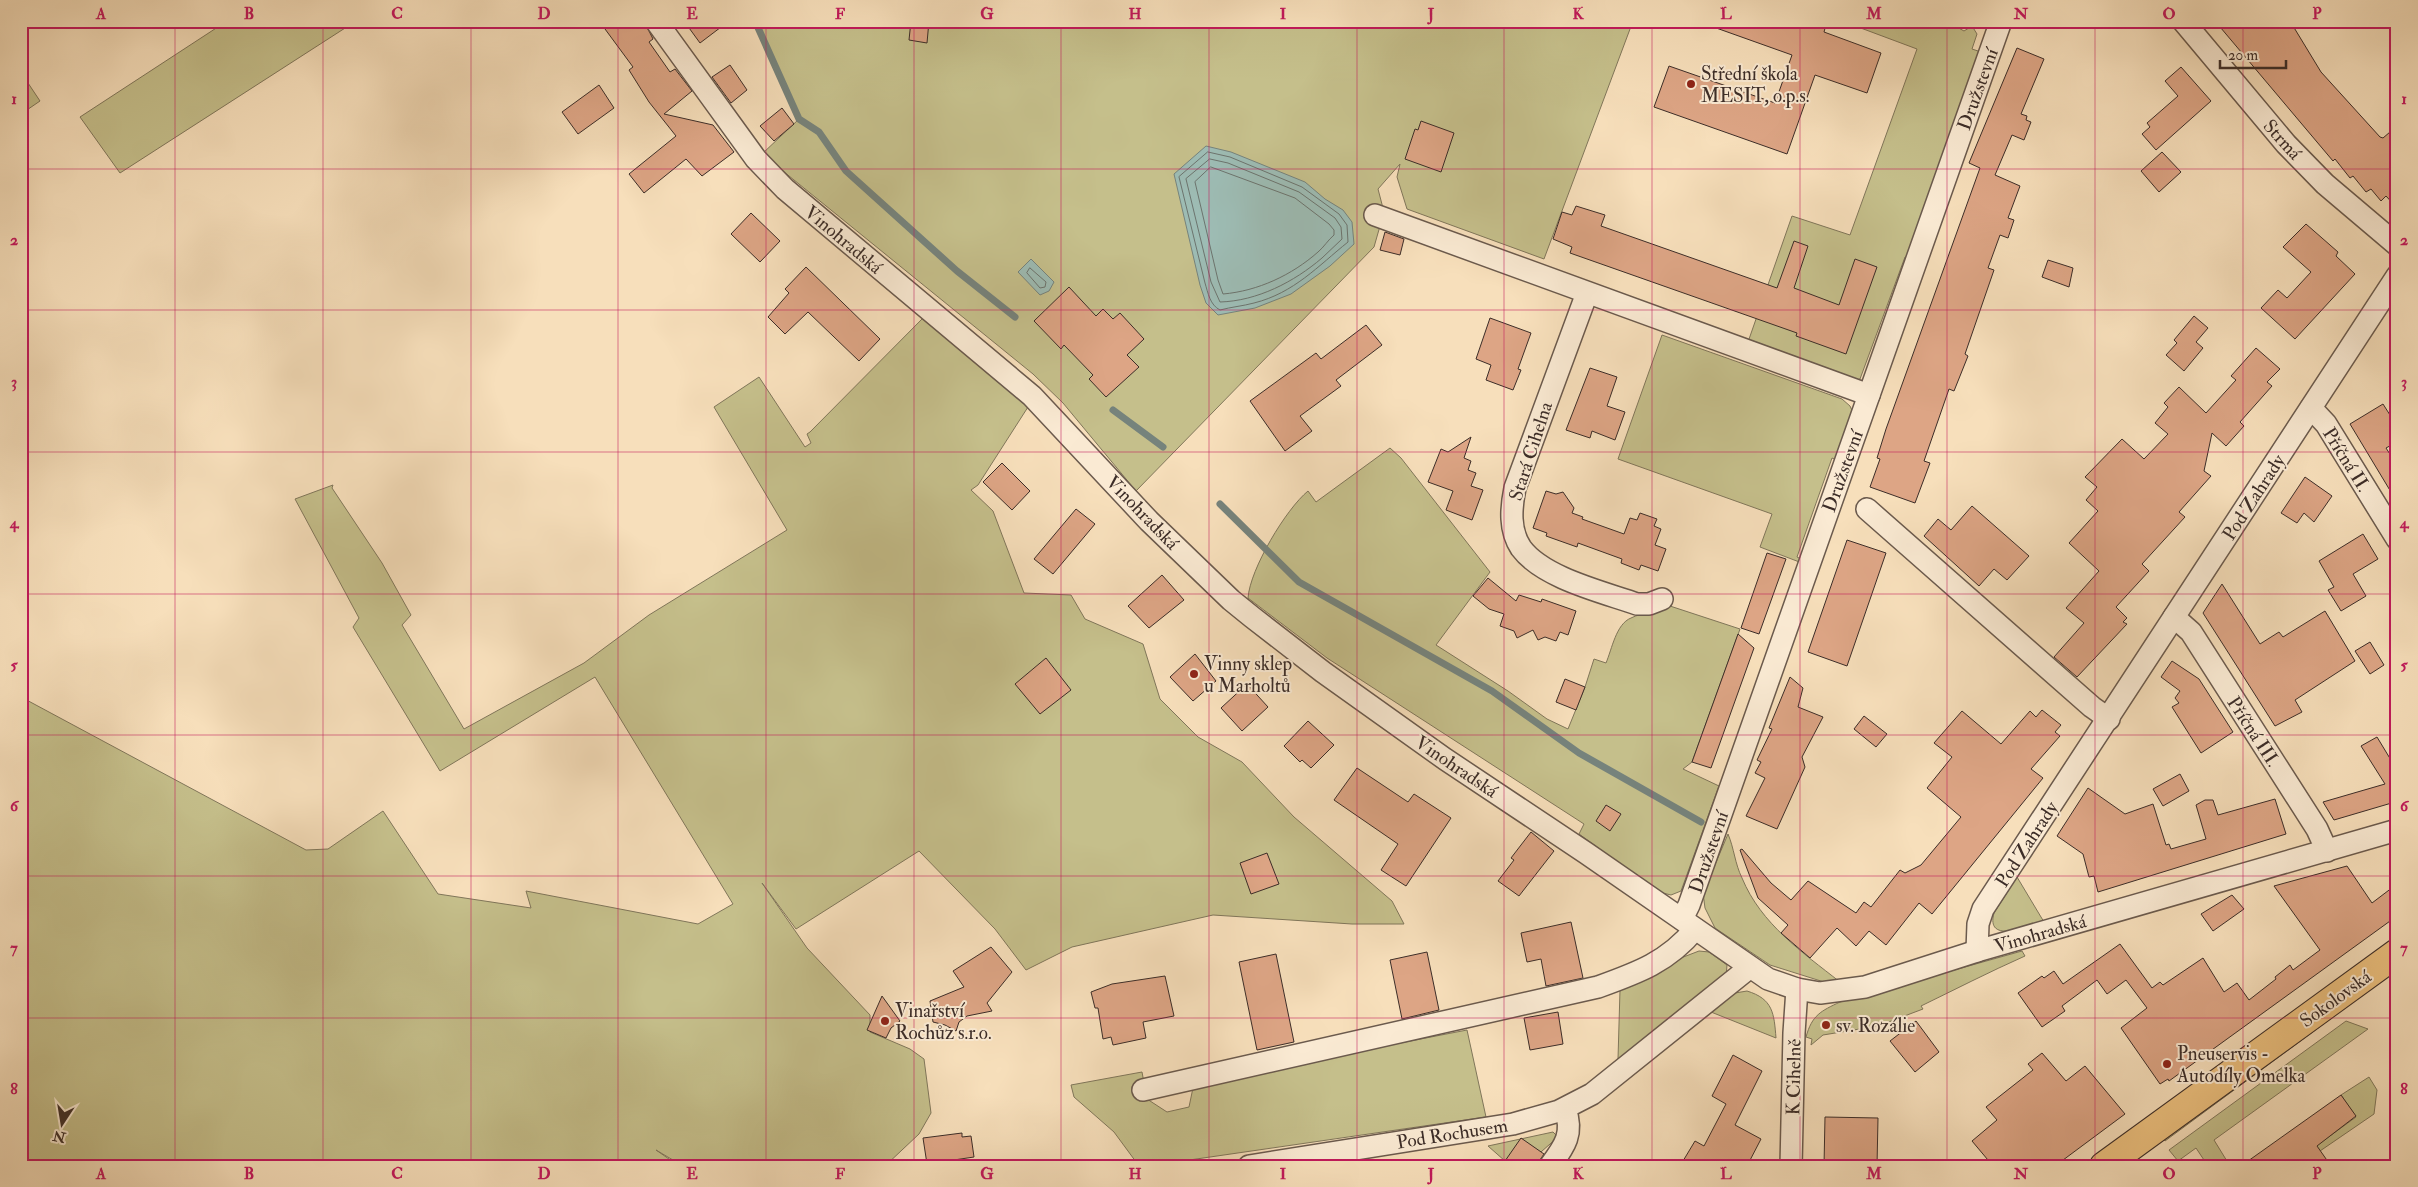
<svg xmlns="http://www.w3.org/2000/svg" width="2418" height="1187" font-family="'IM FELL Double Pica',serif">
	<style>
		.green { fill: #c5bf8b; stroke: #80765a }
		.water { fill: #9dbcb4; stroke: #76837c }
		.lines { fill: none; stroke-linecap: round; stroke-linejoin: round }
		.shore { stroke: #6c746e; stroke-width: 1 }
		.stream { stroke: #76837c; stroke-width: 7 }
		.building { fill: #dda585; stroke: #3c2d28 }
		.minor-casing { stroke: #6b5a4d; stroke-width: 24 }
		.major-casing { stroke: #3c2d28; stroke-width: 30 }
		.minor { stroke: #faead3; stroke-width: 21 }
		.major { stroke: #ecc07e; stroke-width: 28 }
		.grid { fill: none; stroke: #c2185b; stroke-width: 1; stroke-opacity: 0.55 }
		.poi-dot { fill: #8f2418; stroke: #faead3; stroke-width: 2 }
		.labels { text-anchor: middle; stroke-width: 4; stroke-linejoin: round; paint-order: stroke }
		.poi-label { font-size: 19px; fill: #3c2d28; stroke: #faead3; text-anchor: start }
		.street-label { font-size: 19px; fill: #3c2d28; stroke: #faead3 }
		.neatline { fill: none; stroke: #c2185b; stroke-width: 2 }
		.grid-label { font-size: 16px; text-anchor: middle; font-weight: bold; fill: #c2185b }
	</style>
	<rect width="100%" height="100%" fill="#f7dfbb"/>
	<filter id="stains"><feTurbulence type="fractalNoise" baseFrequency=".004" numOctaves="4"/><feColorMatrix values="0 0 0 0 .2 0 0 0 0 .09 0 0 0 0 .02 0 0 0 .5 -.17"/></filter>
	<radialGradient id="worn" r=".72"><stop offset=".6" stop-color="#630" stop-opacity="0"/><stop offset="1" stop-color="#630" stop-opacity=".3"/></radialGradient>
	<g class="green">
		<path d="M227,21h129l-236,152 -40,-56z"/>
		<path d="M755,21h878l-89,238 -137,-50 -10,-32 3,-13 -22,25 6,23 -10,35 -238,244 -73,-88 -30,-29 -271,-220 37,-35z"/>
		<path d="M1842,21h104l18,10 8,-5 5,8 -5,15 12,4 -72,207 -7,-3 -45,122 -9,3 -103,-40 44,-126 58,19 67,-186z"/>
		<path d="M22,74l18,27 -19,13v-39z"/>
		<path d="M924,317l22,15 82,75 -50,78 -7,5 22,21 31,82 47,2 14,24 58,25 17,55 38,38 44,25 52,55 98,84 12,23h-52l-139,-9 -141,32 -46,23 -31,-41 -76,-78 -123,78 -34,-46 45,65 63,67v17l40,17 14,10 7,54 -12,21 -34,32h-202l-27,-16 23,16h-658v-469l285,153 22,-1 55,-38 55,83 93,14 -5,-17 172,33 35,-20 -138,-227 -155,94 -87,-144 6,-9 -64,-119 38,-14 -1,3 50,75 29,52 -9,10 62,104 120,-66 65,-48 138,-85 -73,-123 45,-30 46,70 6,-4 -4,-9 3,-2z"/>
		<path d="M1662,335l180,64 8,7 5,11 -16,44 -7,-3 -35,99 6,3 -1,3 -42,-16 12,-33 -154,-55z"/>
		<path d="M1390,448l11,10 89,114 -54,73 72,46 39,28 21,10 17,-42 9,-28 12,4c6,-14 10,-39 25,-45 12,-6 26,-6 39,-12l70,23 -48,133 -9,7 36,17 -38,105 -10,4 -12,-3 -80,-58 5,-10 -257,-166 -79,-60c2,-29 38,-89 60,-107l8,11z"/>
		<path d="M1728,834c6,14 7,30 14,44 19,46 60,74 98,104h-16l-54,-17 -55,-37 -10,-20 -2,-15z"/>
		<path d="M2017,877l27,45c-14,4 -59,23 -50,-9z"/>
		<path d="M1699,951l10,1 18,13 -1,12 -108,82 2,-69 53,-29z"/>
		<path d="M2022,951l3,5c-36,16 -71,34 -104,50l2,3 -45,17 -55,9 -12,10 1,-6 -6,-2c6,-22 15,-26 34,-35z"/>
		<path d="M1747,991c26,8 27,22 29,47l-65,-26 24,-19z"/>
		<path d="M2328,1016l5,1 -168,124 -2,-5z"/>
		<path d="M2346,1021l22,8 -154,111 16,26h-22l-12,-18 -18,13 -9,-11z"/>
		<path d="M1467,1030l19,87 -338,49h-9l-25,-34 -40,-35 -3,-12 71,-13 5,27 20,13 22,-5 5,-24z"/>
		<path d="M2369,1077l8,13 -3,24 -54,37 -4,-5 40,-29 -15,-22z"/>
		<path d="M1553,1132l5,5 -33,29 -20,-5 -17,-15z"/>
	</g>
	<g class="water">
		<path d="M1206,146l25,6 74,30 20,17 18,11 9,12 2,22 -24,22 -39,28 -36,14 -37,7 -12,-12 -6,-18 -26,-111z"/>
		<path d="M1031,259l23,23 -5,9 -9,4 -22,-23z"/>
	</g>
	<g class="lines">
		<g class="shore">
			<path d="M1208,152l22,5 72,30 37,27 8,11 1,17c-30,24 -54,51 -94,61 -11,3 -23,4 -34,7 -10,-5 -12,-17 -15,-27l-26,-106z"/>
			<path d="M1210,159l18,4 71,29 36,26 6,9 1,12c-7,6 -13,13 -20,19 -28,24 -65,43 -102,44l-9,-20 -25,-103z"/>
			<path d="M1211,167l84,31 34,26 5,6v5c-6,5 -10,12 -16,17 -26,23 -60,39 -95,42l-5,-14 -23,-98z"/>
			<path d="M1030,268l16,14 -1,5 -5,1 -13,-15z"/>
		</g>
		<g class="stream">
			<path d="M755,21l44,98 20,13 27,39 111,100 58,46"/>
			<path d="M1113,410l50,37"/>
			<path d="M1220,504l79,78 193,109 87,62 122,69"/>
		</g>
	</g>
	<g class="building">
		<path d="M616,21h28l9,18 -4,3 21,30 5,-3 17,22 -28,23 49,11 21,27 -32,24 -16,-17 -42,34 -15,-19 47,-38 -27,-34 -20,-32 4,-3 -28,-38z"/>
		<path d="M684,21h45l-29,22z"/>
		<path d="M911,21h18l-2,22 -18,-3z"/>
		<path d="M1705,21h122l-3,11 57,21 -14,40 -52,-18 -28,79 -133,-47 15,-41 106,37 17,-48 -87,-31z"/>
		<path d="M2215,21h75l31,51 59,65 3,1 14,-12v82l-11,-12 -5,5 -10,-12 -5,3 -13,-16 -3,2 -15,-19 -2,2z"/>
		<path d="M2017,48l27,11 -23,55 6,2 -1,4 5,2 -7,18 -12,-5 -17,40 25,11 -12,32 6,2 -6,18 -8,-3 -12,33 6,2 -29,84 3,2 -14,35 -5,-2 -25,72 6,2 -15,40 -45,-16 10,-28 -3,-1 9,-29 94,-261 -11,-5z"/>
		<path d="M730,65l17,25 -16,13 -19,-26z"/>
		<path d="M2181,67l30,34 -55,49 -14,-16 8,-7 -3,-4 31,-27 -13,-15z"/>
		<path d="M599,85l15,23 -36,26 -16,-22z"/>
		<path d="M782,108l12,16 -20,17 -14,-15z"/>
		<path d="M1421,121l33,12 -13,39 -36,-13 10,-30 3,1z"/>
		<path d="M2162,152l19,20 -22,20 -18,-21z"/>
		<path d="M1576,206l29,9 -4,11 176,62 17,-47 14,5 -14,42 45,17 16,-46 22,8 -31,87 -50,-18 1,-3 -227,-80 2,-6 -19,-8 9,-27 10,3z"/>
		<path d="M751,213l29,28 -20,21 -29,-28z"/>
		<path d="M2306,224l32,28 -2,4 19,18 -60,65 -34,-31 17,-18 9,8 24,-26 -28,-25z"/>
		<path d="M1385,232l19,7 -4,16 -20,-5z"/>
		<path d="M2048,260l25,8 -4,19 -27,-10z"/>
		<path d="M806,267l74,72 -21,22 -51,-49 -23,22 -17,-17 21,-24 -4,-4z"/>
		<path d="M1069,287l27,29 7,-7 10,10 7,-6 24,26 -17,16 12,12 -33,30 -17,-18 4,-4 -29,-30 -3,4 -27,-28z"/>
		<path d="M2194,316l14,12 -12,14 7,6 -19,23 -18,-16 11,-12 -3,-3z"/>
		<path d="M1490,318l41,15 -13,36 3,1 -8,20 -27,-10 5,-15 -15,-6z"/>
		<path d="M1366,325l16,20 -46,35 5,6 -41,30 12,15 -27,20 -35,-50 66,-48 5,6z"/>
		<path d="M2256,348l24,21 -13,13 5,4 -32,36 4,4 -18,20 -14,-13 -8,38 7,5 -32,36 6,5 -43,47 7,7 -33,36 11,11 -4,4 4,2 -50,53 -23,-20 30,-34 -18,-15 33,-37 -30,-28 29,-32 -12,-11 11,-13 -12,-10 37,-38 22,20 24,-25 -13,-11 13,-16 -4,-4 15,-16 27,26 30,-33 -5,-4z"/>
		<path d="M1590,368l27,9 -10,29 18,6 -10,28 -23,-9 -2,7 -24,-8z"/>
		<path d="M2383,404l14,22v16l-11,6 11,17v37l-47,-78z"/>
		<path d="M1471,437l-7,21 7,3 -3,9 8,3 -5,13 12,4 -11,30 -26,-10 7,-19 -25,-9 13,-33 7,3z"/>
		<path d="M1002,463l28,28 -18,19 -29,-28z"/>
		<path d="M2305,477l27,19 -18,26 -10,-9 -7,10 -16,-10z"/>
		<path d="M1546,491l10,3 7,-2 11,16 -2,5 11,4 -1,2 42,15 6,-16 7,2 3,-7 17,6 -3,7 7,3 -6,16 11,4 -8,22 -17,-6 -2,5 -18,-7 1,-4 -44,-16 -1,4 -31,-11 1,-3 -14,-5z"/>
		<path d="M1972,506l57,50 -22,24 -13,-11 -15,17 -55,-50 14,-17 13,11z"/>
		<path d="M1076,509l19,15 -42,50 -19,-15z"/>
		<path d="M2363,534l15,25 -25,15 13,22 -25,15 -13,-21 6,-3 -15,-26z"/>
		<path d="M1847,540l39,13 -39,113 -39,-14z"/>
		<path d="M1767,553l19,6 -27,75 -18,-6z"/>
		<path d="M1162,575l22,25 -35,28 -21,-22z"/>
		<path d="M1488,578l28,23 3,-6 22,7 1,-3 34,12 -8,24 -8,-3 -4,9 -11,-4 -7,3 -5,-10 -16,8 -3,-7 -14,-5 4,-12 -15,-5 -16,-13z"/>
		<path d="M2222,584l38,60 19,-12 4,5 42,-26 30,50 -60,39 7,12 -27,14 -72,-113z"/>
		<path d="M1738,634l16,14 -43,120 -19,-6z"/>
		<path d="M2370,642l14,23 -14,9 -15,-23z"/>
		<path d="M1195,654l21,27 -23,20 -23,-24z"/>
		<path d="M1046,658l25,32 -31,24 -25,-30z"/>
		<path d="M2172,661l27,18 34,53 -32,21 -29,-46 7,-4 -4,-5 5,-7 -19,-14z"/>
		<path d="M1790,677l13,11 -5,19 25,10 -21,40 3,10 -28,62 -31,-13 19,-38 -10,-5 6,-11 -4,-2 15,-31 -3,-1z"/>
		<path d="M1565,679l20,8 -9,23 -20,-8z"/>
		<path d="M1247,684l21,23 -26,24 -21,-23z"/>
		<path d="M2042,710l19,15 -6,7 5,4 -29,33 12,9 -111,136 -13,-11 -33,42 -17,-14 -13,15 -19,-18 -27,30 -29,-25 7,-8 -30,-27 -18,-48 2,-1 29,34 20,17 17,-19 48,32 8,-11 7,5 29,-37 5,3 16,-8 40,-48 -34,-29 25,-31 -18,-14 28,-32 39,33 29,-33 6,6z"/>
		<path d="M1864,716l23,18 -11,13 -22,-18z"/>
		<path d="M1308,721l26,24 -23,23 -9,-8 -2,2 -16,-16z"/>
		<path d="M2377,737l20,33v34l-2,-2 -61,18 -11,-18 62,-18 -24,-38z"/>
		<path d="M1357,768l51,34 6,-8 37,24 -45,68 -25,-16 17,-26 -64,-44z"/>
		<path d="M2180,774l9,17 -26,15 -10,-17z"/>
		<path d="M2088,788l37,26 28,-10 13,41 3,-1 2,5 35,-10 -10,-34 9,-5h8l5,15 57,-16 11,35 -188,58 -4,-16 -5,1 -6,-23 -26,-18z"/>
		<path d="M1606,805l15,9 -11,17 -14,-10z"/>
		<path d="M1531,832l23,19 -35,45 -21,-15 16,-21 -3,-2z"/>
		<path d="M1267,853l12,31 -28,10 -11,-31z"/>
		<path d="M2347,866l25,37 25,-19v32l-228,165 -1,-2 -8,5 -39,-56 26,-20 -21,-28 -19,14 -10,-14 -35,26 3,5 -23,16 -24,-34 24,-17 2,2 10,-7 9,13 57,-40 32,44 8,-6 3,3 40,-27 21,34 13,-9 12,17 27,-21 -1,-2 15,-12 3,5 27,-20 -46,-64z"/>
		<path d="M2232,895l12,14 -31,22 -12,-17z"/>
		<path d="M1571,922l12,56 -37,8 -5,-27 -14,3 -6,-29z"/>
		<path d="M991,947l21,25 -25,31 5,8 -25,5 -8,6 -3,9 -11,-6 -12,-3 -3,-21 34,-14 -11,-16z"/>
		<path d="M1427,952l12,58 -37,9 -12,-59z"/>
		<path d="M1276,954l18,88 -37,8 -18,-88z"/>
		<path d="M1165,976l9,40 -31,6 3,16 -33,7 -2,-8 -8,2 -5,-31h-3l-4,-16 21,-8z"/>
		<path d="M882,996l18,25 -9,7 -5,10 -19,-8z"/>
		<path d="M1558,1012l5,32 -33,6 -6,-32z"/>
		<path d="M1916,1021l23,31 -24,20 -25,-31z"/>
		<path d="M2042,1053l24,28 19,-15 40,48 -70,52h-62l-21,-25 25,-21 -11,-13 47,-37 -5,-6z"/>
		<path d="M1733,1055l29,16 -27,54 26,14 -14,27h-67l15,-25 9,5 22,-42 -14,-8z"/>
		<path d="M2341,1095l15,21 -39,30 14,20h-90z"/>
		<path d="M1825,1117l53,1 -1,48h-53z"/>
		<path d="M962,1133v4l9,-1 3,21 -47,7 -4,-26z"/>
		<path d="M1521,1138l23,16 -8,12h-21l-10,-5z"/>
	</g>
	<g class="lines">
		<g class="minor-casing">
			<g id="minor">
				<path d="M656,21l100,138 29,30 247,207 117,125 82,79 21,17 71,55 122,87 141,94 182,126 29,10 23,4 45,-6 112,-36 420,-121"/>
				<path d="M2183,21l103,123 39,40 72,61"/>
				<path d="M1375,215l494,180"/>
				<path d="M1587,293l-72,195c-4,20 -6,42 6,60 22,30 82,44 116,56h12l13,-5"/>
				<path d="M2311,408l15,16 71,115"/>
				<path d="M1867,509l225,198 17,12"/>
				<path d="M2174,617l17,15 126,197 10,22"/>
				<path d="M1682,919l7,-14 312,-884"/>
				<path d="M1977,951l1,-27 5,-15 414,-633"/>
				<path d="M1143,1090l455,-103c39,-14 70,-25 97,-58"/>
				<path d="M1249,1166l264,-42 46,-13 33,-17 157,-126"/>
				<path d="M1550,1166c15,-20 24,-33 15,-57"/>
				<path d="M1791,1166l3,-133 3,-44"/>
			</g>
		</g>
		<g class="major-casing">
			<path id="major" d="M2104,1166l293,-213"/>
		</g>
		<use href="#minor" class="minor"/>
		<use href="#major" class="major"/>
	</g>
	<path class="grid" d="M175,21v1145M323,21v1145M471,21v1145M618,21v1145M766,21v1145M914,21v1145M1061,21v1145M1209,21v1145M1357,21v1145M1504,21v1145M1652,21v1145M1800,21v1145M1947,21v1145M2095,21v1145M2243,21v1145M21,169h2376M21,310h2376M21,452h2376M21,594h2376M21,735h2376M21,876h2376M21,1018h2376"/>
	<g class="poi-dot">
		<circle cx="1691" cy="84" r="5"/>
		<circle cx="1194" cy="674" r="5"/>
		<circle cx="885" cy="1021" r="5"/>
		<circle cx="1826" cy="1025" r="5"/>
		<circle cx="2167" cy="1064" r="5"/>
	</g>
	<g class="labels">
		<g class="poi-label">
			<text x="1701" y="80">Střední škola<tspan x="1701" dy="22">MESIT, o.p.s.</tspan></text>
			<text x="1204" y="670">Vinny sklep<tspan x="1204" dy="22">u Marholtů</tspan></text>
			<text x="895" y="1017">Vinařství<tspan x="895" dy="22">Rochůz s.r.o.</tspan></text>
			<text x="1836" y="1032">sv. Rozálie</text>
			<text x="2177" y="1060">Pneuservis -<tspan x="2177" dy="22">Autodíly Omelka</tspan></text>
		</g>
		<g class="street-label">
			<text transform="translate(1977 89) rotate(-70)" y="7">Družstevní</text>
			<text transform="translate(2283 139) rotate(48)" y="7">Strmá</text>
			<text transform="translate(844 239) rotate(40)" y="7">Vinohradská</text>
			<text transform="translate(1530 451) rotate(-72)" y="7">Stará Cihelna</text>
			<text transform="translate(2347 459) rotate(58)" y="7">Příčná II.</text>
			<text transform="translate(1842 471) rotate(-70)" y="7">Družstevní</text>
			<text transform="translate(2253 497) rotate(-57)" y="7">Pod Zahrady</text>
			<text transform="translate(1143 512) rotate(46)" y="7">Vinohradská</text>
			<text transform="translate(2254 731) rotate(57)" y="7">Příčná III.</text>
			<text transform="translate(1457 766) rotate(34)" y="7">Vinohradská</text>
			<text transform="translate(2026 844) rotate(-57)" y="7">Pod Zahrady</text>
			<text transform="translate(1708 852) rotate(-71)" y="7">Družstevní</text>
			<text transform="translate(2040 933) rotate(-16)" y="7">Vinohradská</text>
			<text transform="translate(2335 998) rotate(-36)" y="7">Sokolovská</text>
			<text transform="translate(1793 1077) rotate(-89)" y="7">K Cihelně</text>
			<text transform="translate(1452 1133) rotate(-9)" y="7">Pod Rochusem</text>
		</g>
	</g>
	<rect width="2418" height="1187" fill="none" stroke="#f7dfbb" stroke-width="55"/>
	<g transform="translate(62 1124) rotate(192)" stroke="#faead3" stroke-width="4" paint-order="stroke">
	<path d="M0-4L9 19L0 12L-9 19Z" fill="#3c2d28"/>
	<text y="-8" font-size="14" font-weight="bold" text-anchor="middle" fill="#3c2d28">N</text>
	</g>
	<path d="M2220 60v8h66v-8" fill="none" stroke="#3c2d28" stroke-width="2.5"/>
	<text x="2228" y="60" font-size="15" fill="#3c2d28" stroke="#faead3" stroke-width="4" paint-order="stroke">20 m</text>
	<rect x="28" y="28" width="2362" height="1132" class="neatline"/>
	<g class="grid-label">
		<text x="101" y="19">A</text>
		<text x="249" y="19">B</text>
		<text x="397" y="19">C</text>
		<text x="544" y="19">D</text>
		<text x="692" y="19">E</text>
		<text x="840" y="19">F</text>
		<text x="987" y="19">G</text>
		<text x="1135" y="19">H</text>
		<text x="1283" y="19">I</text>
		<text x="1431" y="19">J</text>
		<text x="1578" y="19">K</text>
		<text x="1726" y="19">L</text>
		<text x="1874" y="19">M</text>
		<text x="2021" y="19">N</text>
		<text x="2169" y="19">O</text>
		<text x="2317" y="19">P</text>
		<text x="14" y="104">1</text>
		<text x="2404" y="104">1</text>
		<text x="14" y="245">2</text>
		<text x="2404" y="245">2</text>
		<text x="14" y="387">3</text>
		<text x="2404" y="387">3</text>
		<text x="14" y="528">4</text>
		<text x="2404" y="528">4</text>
		<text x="14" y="670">5</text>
		<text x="2404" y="670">5</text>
		<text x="14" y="811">6</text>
		<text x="2404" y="811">6</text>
		<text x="14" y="953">7</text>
		<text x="2404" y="953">7</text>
		<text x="14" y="1094">8</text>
		<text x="2404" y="1094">8</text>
		<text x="101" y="1179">A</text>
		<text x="249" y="1179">B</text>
		<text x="397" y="1179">C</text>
		<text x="544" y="1179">D</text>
		<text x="692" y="1179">E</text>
		<text x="840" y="1179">F</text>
		<text x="987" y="1179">G</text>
		<text x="1135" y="1179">H</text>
		<text x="1283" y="1179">I</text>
		<text x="1431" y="1179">J</text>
		<text x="1578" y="1179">K</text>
		<text x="1726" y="1179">L</text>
		<text x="1874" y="1179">M</text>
		<text x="2021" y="1179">N</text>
		<text x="2169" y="1179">O</text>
		<text x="2317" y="1179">P</text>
	</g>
	<rect width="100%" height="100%" filter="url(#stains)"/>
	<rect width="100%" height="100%" fill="url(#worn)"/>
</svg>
